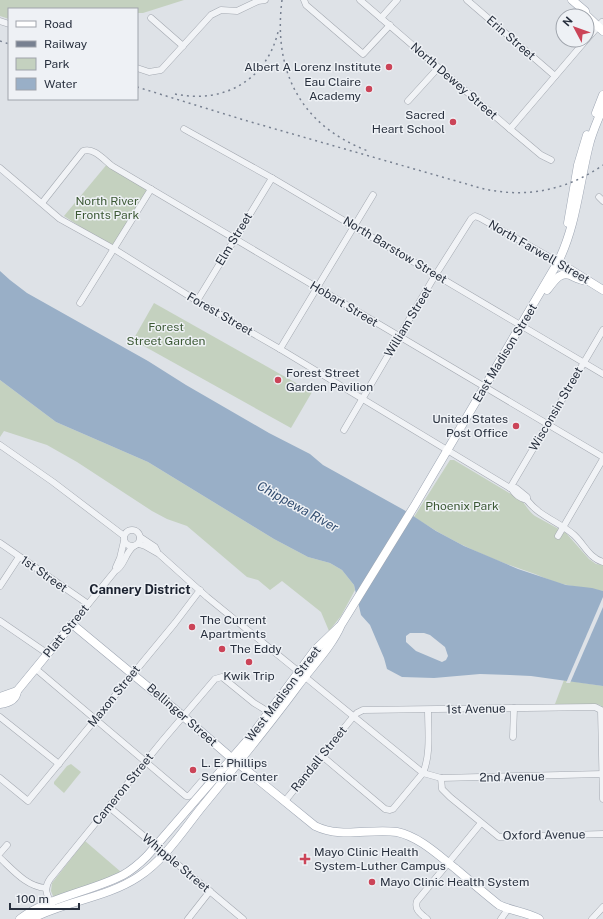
<svg xmlns="http://www.w3.org/2000/svg" width="603" height="919" font-family="'Public Sans',sans-serif">
	<style>
		.green { fill: #c4d1bf }
		.water { fill: #99afc7; fill-rule: evenodd }
		.pier { fill: #dee2e7 }
		.lines { fill: none; stroke-linecap: round; stroke-linejoin: round }
		.minor-casing { stroke: #a4a9b1; stroke-width: 7 }
		.major-casing { stroke: #9ea6b3; stroke-width: 9 }
		.minor { stroke: #f1f3f6; stroke-width: 6 }
		.major { stroke: #fff; stroke-width: 8 }
		.rail { stroke: #788191; stroke-width: 1.5; stroke-dasharray: 2 4; stroke-linecap: butt }
		.poi-dot { fill: #cb4458; stroke: #eef1f5; stroke-width: 1.5 }
		.labels { text-anchor: middle; stroke-width: 3; stroke-linejoin: round; paint-order: stroke }
		.street-label { font-size: 12px; fill: #28303e; stroke: #eef1f5 }
		.poi-label { font-size: 12px; fill: #28303e; stroke: #eef1f5; text-anchor: start }
		.park-label { font-size: 12px; fill: #3c5935; stroke: #eef1f5 }
		.water-label { font-size: 13px; font-style: italic; fill: #334e71; stroke: #eef1f5 }
		.neighbourhood-label { font-size: 13px; font-weight: bold; fill: #1a212f; stroke: #eef1f5 }
	</style>
	<rect width="100%" height="100%" fill="#dee2e7"/>
	<g class="green">
		<path d="M0,0h184l-41,13h-6v-4h-128v10l-9,-3z"/>
		<path d="M108,163l43,26 -37,60 -50,-33z"/>
		<path d="M154,303l158,89 -21,36 -158,-88z"/>
		<path d="M0,380l56,42 92,40 126,77 34,18 22,6 12,7 12,15 1,5 -14,26 -12,15 -8,-19 -39,-31 -12,9 -12,-10 -11,-3 -60,-51 -20,-7 -15,-8 -75,-49 -30,-17 -43,-14 -4,6z"/>
		<path d="M450,460h4l67,40c5,5 8,12 14,16l31,17 23,26 7,5 7,1v26c-12,-3 -24,-3 -36,-6 -11,-2 -22,-7 -32,-11 -43,-14 -84,-32 -121,-57z"/>
		<path d="M564,680l39,6v22l-3,-3 -4,-1h-41z"/>
		<path d="M71,764l10,8 -17,21 -10,-9v-2l13,-16z"/>
		<path d="M85,841l36,31 -23,10 -41,14h-4l-2,-5 1,-8z"/>
	</g>
	<path class="water" d="M0,271l10,9 17,13 121,68 38,24 83,48 41,21 13,11 81,45 32,21 28,15 54,23 48,16 26,3 11,3v95l-72,-10 -21,-1 -30,-1 -46,4 -32,-1 -15,-8 -3,-11 -14,-33 -9,-10 -7,-30 -12,-15 -12,-7 -22,-6 -34,-18 -126,-77 -92,-40 -56,-42zM410,633h14l6,2 15,12 3,9 -2,4 -4,2 -26,-11 -10,-9v-6z"/>
	<path class="pier" d="M603,597v10l-33,76h-4z"/>
	<g class="lines">
		<g class="minor-casing">
			<g id="minor">
				<path d="M304,0l2,5 57,49 27,-29"/>
				<path d="M360,0l150,129 31,26 10,5"/>
				<path d="M467,0l88,76"/>
				<path d="M151,18l32,28"/>
				<path d="M381,18l16,-18"/>
				<path d="M0,21l9,3"/>
				<path d="M587,39l15,-17"/>
				<path d="M137,68l12,4 12,-2 50,-55 10,-5 16,1 21,-10 7,-1"/>
				<path d="M408,101l30,-33"/>
				<path d="M184,129l88,49 331,196"/>
				<path d="M510,129l76,-89"/>
				<path d="M0,168l60,51 54,30 83,52 83,48 230,139 2,1 4,-1 11,9v3c13,17 31,21 47,35 10,9 15,23 29,27"/>
				<path d="M599,197l4,4"/>
				<path d="M42,203l41,-52c11,-4 21,9 29,15l491,291"/>
				<path d="M197,301l75,-123"/>
				<path d="M80,303l71,-114"/>
				<path d="M280,349l93,-154"/>
				<path d="M344,430l89,-151 38,-60 4,-3 5,2 78,44"/>
				<path d="M0,445l53,37 71,54"/>
				<path d="M510,488l93,-158"/>
				<path d="M512,489c2,5 9,10 15,11"/>
				<circle cx="132" cy="538" r="8"/>
				<path d="M558,536l45,-77"/>
				<path d="M140,537l15,10 2,4"/>
				<path d="M0,543l88,61"/>
				<path d="M139,544l6,2 14,8 48,43 216,176 18,5 162,-4"/>
				<path d="M116,567l4,-9 4,-17"/>
				<path d="M0,586l19,-29"/>
				<path d="M0,621l48,33"/>
				<path d="M72,624l43,-53c10,-5 10,-19 19,-25"/>
				<path d="M36,669l150,127h3l12,-14"/>
				<path d="M0,717l59,47"/>
				<path d="M513,737l1,-29"/>
				<path d="M322,756l63,53 5,1 3,-1 30,-36c8,-19 5,-43 5,-63"/>
				<path d="M0,778l28,23 147,-178 25,-33"/>
				<path d="M441,778l1,11 8,8 49,40 104,-3"/>
				<path d="M285,801l68,-84 4,-4 6,-3 232,-3 6,3 2,89"/>
				<path d="M109,807l134,112"/>
				<path d="M0,853l7,-8"/>
				<path d="M0,858c13,12 27,29 46,30"/>
				<path d="M52,905c-5,-10 -9,-16 -2,-26l113,-139 52,-61 7,-2 32,26 18,11"/>
				<path d="M188,919l22,-28"/>
				<path d="M427,919c-6,-5 -13,-9 -10,-18l64,-78"/>
				<path d="M501,919l7,-10"/>
				<path d="M592,919l11,-12"/>
			</g>
		</g>
		<g class="major-casing">
			<g id="major">
				<path d="M572,0l13,11 1,4 17,16"/>
				<path d="M596,113l7,-18"/>
				<path d="M568,223l10,-58 9,-30"/>
				<path d="M558,262l45,28"/>
				<path d="M547,290c6,-7 12,-19 23,-15 4,2 8,4 12,5l3,-1"/>
				<path d="M0,697l17,-6"/>
				<path d="M0,704c8,-1 16,-4 17,-13l55,-67 111,92 45,39 87,71c27,13 54,2 82,6 23,5 41,23 59,37 14,12 28,24 43,36 13,6 28,7 40,14"/>
				<path d="M20,919c31,-23 70,-27 103,-44 9,-5 17,-12 24,-19l105,-121 63,-85 24,-23"/>
				<path d="M31,919c34,-18 75,-21 107,-42 26,-17 44,-45 63,-69 33,-40 66,-80 96,-121 15,-21 34,-39 44,-62l74,-120 143,-243c18,-36 21,-77 31,-117 3,-13 9,-25 14,-38"/>
			</g>
		</g>
		<use href="#minor" class="minor"/>
		<use href="#major" class="major"/>
		<g class="rail">
			<path d="M282,0c-9,71 18,125 86,151"/>
			<path d="M0,41l9,3"/>
			<path d="M137,87l107,33 219,63c11,3 22,7 33,8 38,6 76,-4 107,-26"/>
			<path d="M175,94c48,10 91,-13 103,-62"/>
		</g>
	</g>
	<g class="poi-dot">
		<circle cx="389" cy="67" r="4"/>
		<circle cx="369" cy="89" r="4"/>
		<circle cx="453" cy="122" r="4"/>
		<circle cx="278" cy="380" r="4"/>
		<circle cx="516" cy="426" r="4"/>
		<circle cx="192" cy="627" r="4"/>
		<circle cx="222" cy="649" r="4"/>
		<circle cx="249" cy="662" r="4"/>
		<circle cx="193" cy="770" r="4"/>
		<path d="M303 853h4v4h4v4h-4v4h-4v-4h-4v-4h4z"/>
		<circle cx="372" cy="882" r="4"/>
	</g>
	<g class="labels">
		<g class="street-label">
			<text transform="translate(511 38) rotate(41)" y="4">Erin Street</text>
			<text transform="translate(454 81) rotate(41)" y="4">North Dewey Street</text>
			<text transform="translate(234 239) rotate(-59)" y="4">Elm Street</text>
			<text transform="translate(395 250) rotate(31)" y="4">North Barstow Street</text>
			<text transform="translate(539 252) rotate(30)" y="4">North Farwell Street</text>
			<text transform="translate(344 304) rotate(31)" y="4">Hobart Street</text>
			<text transform="translate(220 314) rotate(30)" y="4">Forest Street</text>
			<text transform="translate(408 322) rotate(-59)" y="4">William Street</text>
			<text transform="translate(505 353) rotate(-59)" y="4">East Madison Street</text>
			<text transform="translate(556 409) rotate(-60)" y="4">Wisconsin Street</text>
			<text transform="translate(44 574) rotate(35)" y="4">1st Street</text>
			<text transform="translate(66 631) rotate(-51)" y="4">Platt Street</text>
			<text transform="translate(283 694) rotate(-53)" y="4">West Madison Street</text>
			<text transform="translate(114 696) rotate(-51)" y="4">Maxon Street</text>
			<text transform="translate(476 709) rotate(-1)" y="4">1st Avenue</text>
			<text transform="translate(182 715) rotate(41)" y="4">Bellinger Street</text>
			<text transform="translate(319 759) rotate(-51)" y="4">Randall Street</text>
			<text transform="translate(512 777) rotate(-1)" y="4">2nd Avenue</text>
			<text transform="translate(123 789) rotate(-51)" y="4">Cameron Street</text>
			<text transform="translate(544 835) rotate(-1)" y="4">Oxford Avenue</text>
			<text transform="translate(176 863) rotate(40)" y="4">Whipple Street</text>
		</g>
		<g class="poi-label">
			<text x="381" y="71" text-anchor="end">Albert A Lorenz Institute</text>
			<text x="361" y="86" text-anchor="end">Eau Claire<tspan x="361" dy="14">Academy</tspan></text>
			<text x="445" y="119" text-anchor="end">Sacred<tspan x="445" dy="14">Heart School</tspan></text>
			<text x="286" y="377">Forest Street<tspan x="286" dy="14">Garden Pavilion</tspan></text>
			<text x="508" y="423" text-anchor="end">United States<tspan x="508" dy="14">Post Office</tspan></text>
			<text x="200" y="624">The Current<tspan x="200" dy="14">Apartments</tspan></text>
			<text x="230" y="653">The Eddy</text>
			<text x="249" y="680" text-anchor="middle">Kwik Trip</text>
			<text x="201" y="767">L. E. Phillips<tspan x="201" dy="14">Senior Center</tspan></text>
			<text x="314" y="856">Mayo Clinic Health<tspan x="314" dy="14">System-Luther Campus</tspan></text>
			<text x="380" y="886">Mayo Clinic Health System</text>
		</g>
		<g class="park-label">
			<text x="107" y="205">North River<tspan x="107" dy="14">Fronts Park</tspan></text>
			<text x="166" y="331">Forest<tspan x="166" dy="14">Street Garden</tspan></text>
			<text x="462" y="510">Phoenix Park</text>
		</g>
		<g class="water-label">
			<text transform="translate(298 506) rotate(29)" y="5">Chippewa River</text>
		</g>
		<g class="neighbourhood-label">
			<text x="140" y="594">Cannery District</text>
		</g>
	</g>
	<rect x="8" y="8" width="130" height="92" fill="#eef1f5" stroke="#9fa4ac"/>
	<rect x="16" y="21" width="20" height="6" fill="#ffffff" stroke="#9fa4ac"/>
	<text x="44" y="28" font-size="12" fill="#28303e">Road</text>
	<rect x="16" y="41" width="20" height="6" fill="#788191" stroke="#9fa4ac"/>
	<text x="44" y="48" font-size="12" fill="#28303e">Railway</text>
	<rect x="16" y="58" width="20" height="12" fill="#c4d1bf" stroke="#9fa4ac"/>
	<text x="44" y="68" font-size="12" fill="#28303e">Park</text>
	<rect x="16" y="78" width="20" height="12" fill="#99afc7" stroke="#9fa4ac"/>
	<text x="44" y="88" font-size="12" fill="#28303e">Water</text>
	<g transform="translate(575 28) rotate(311)"><circle r="19" fill="#eef1f5" stroke="#9fa4ac"/>
	<path d="M0-3L7 15L0 10L-7 15Z" fill="#cb4458"/>
	<text y="-6" font-size="11" font-weight="bold" text-anchor="middle" fill="#28303e">N</text>
	</g>
	<path d="M10 903v6h69v-6" fill="none" stroke="#28303e" stroke-width="2"/>
	<text x="16" y="903" font-size="12" fill="#28303e" stroke="#eef1f5" stroke-width="3" paint-order="stroke">100 m</text>
</svg>
